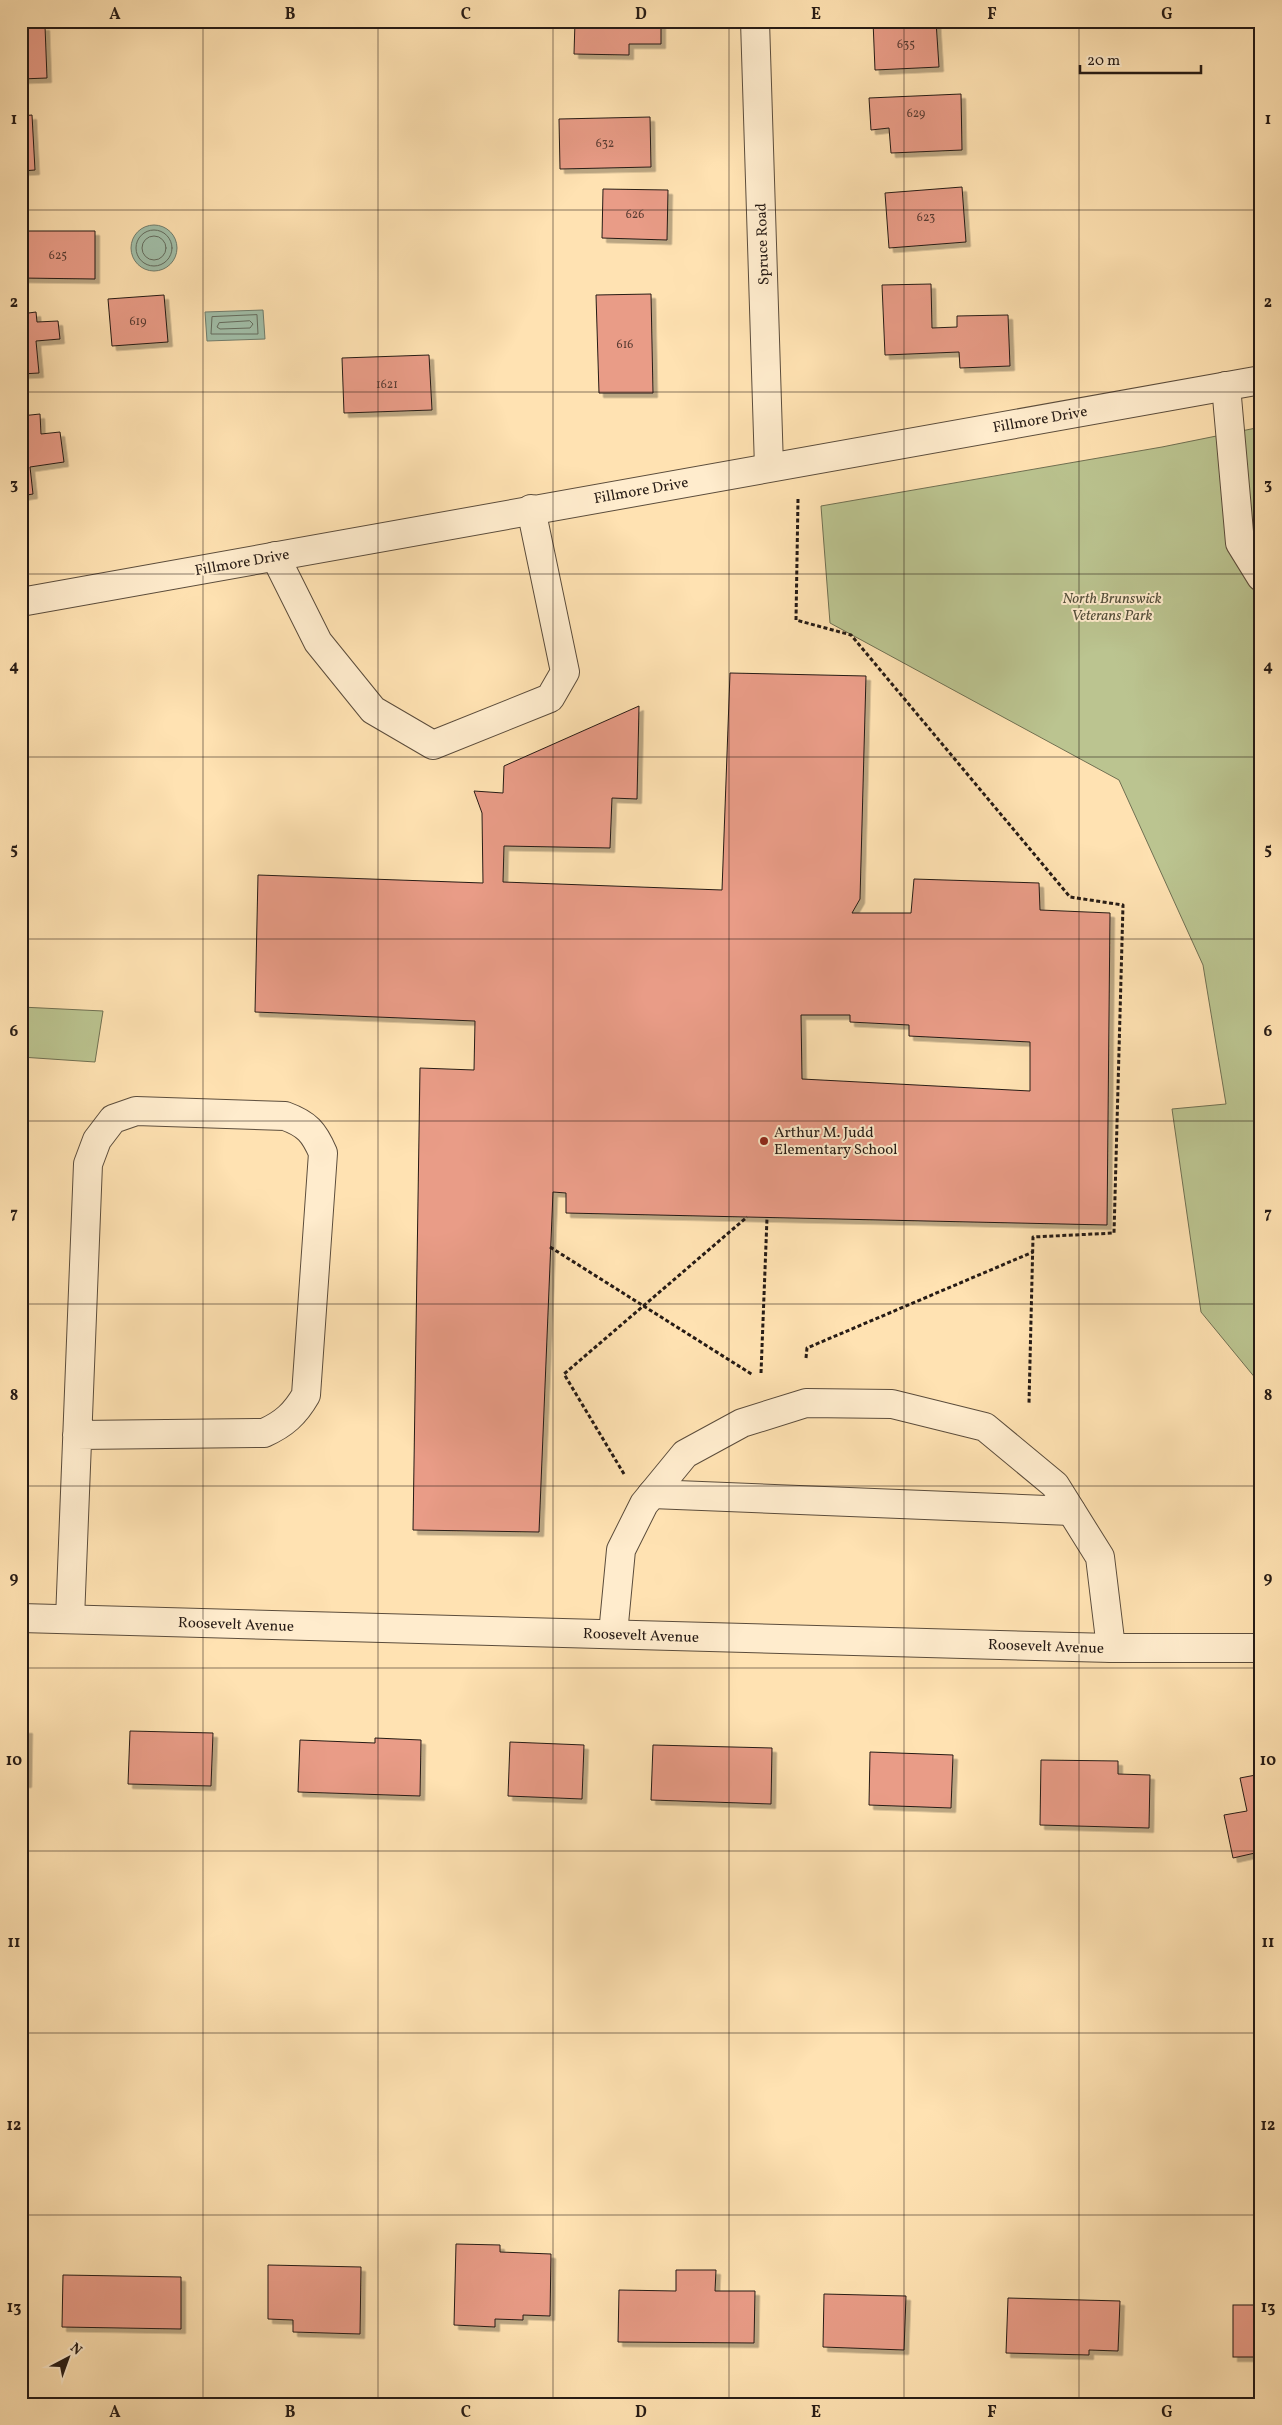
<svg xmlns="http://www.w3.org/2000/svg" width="1282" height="2425" font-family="Vollkorn,serif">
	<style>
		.green { fill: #bbc490; stroke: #707052 }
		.water { fill: #a1bea8; stroke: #707d6d }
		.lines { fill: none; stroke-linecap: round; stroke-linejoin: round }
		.shore { stroke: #646c5e; stroke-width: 1 }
		.building { fill: #e99c87; stroke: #261b15; fill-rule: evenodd; filter: url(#shadow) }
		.minor-casing { stroke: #5c4d3c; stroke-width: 30 }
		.path { stroke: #261b15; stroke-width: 3; stroke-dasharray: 4 2.5; stroke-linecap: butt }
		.minor { stroke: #ffeccd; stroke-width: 28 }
		.grid { fill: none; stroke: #261b15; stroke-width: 1; stroke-opacity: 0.55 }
		.poi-dot { fill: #8f2418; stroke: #ffeccd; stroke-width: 2 }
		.labels { text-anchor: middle; stroke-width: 4; stroke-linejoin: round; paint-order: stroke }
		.number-label { font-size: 12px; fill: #573b32 }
		.street-label { font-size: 15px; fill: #261b15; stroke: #ffeccd }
		.park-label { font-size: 15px; font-style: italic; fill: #534e3a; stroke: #ffeccd }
		.poi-label { font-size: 15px; fill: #261b15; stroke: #ffeccd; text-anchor: start }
		.neatline { fill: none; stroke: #261b15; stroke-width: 2 }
		.grid-label { font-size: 16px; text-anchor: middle; font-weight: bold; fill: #261b15 }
	</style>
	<defs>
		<filter id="shadow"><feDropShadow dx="4.5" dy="4.5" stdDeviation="0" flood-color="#0004"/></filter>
	</defs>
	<rect width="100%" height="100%" fill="#ffe2b2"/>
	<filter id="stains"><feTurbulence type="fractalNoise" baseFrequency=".004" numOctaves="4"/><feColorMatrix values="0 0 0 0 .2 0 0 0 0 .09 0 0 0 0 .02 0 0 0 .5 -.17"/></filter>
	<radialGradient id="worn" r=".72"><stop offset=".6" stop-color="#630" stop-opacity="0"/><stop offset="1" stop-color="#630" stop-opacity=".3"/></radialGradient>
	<g class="green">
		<path d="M1261,427v958l-60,-73 -29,-203 54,-5 -23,-139 -84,-185 -289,-157 -9,-117 341,-59z"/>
		<path d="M21,1007l82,4 -8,51 -74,-5z"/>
	</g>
	<g class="water">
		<circle cx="154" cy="248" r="23"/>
		<path d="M263,310l2,29 -58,2 -2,-29z"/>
	</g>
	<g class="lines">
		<g class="shore">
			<circle cx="154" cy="248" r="18"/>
			<circle cx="154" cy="248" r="12"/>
			<path d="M257,315l1,19h-47l1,-17z"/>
			<path d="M250,321l3,3 -3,4 -30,1 -3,-2 2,-4z"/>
		</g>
	</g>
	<g class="building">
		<path d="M575,21h86v23h-32v11l-55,-1z"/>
		<path d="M873,21h63l3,46 -64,3z"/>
		<path d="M45,26l2,52 -26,1v-52z"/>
		<path d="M961,94l1,56 -71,3 -2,-25 -18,2 -2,-32z"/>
		<path d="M32,115l3,55 -14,1v-55z"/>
		<path d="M650,117l1,50 -91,2 -1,-50z"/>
		<path d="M962,187l4,55 -77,6 -4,-55z"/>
		<path d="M603,189l65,1 -1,50 -65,-2z"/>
		<path d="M1255,199h6v65h-7z"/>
		<path d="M21,231h74v48l-74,-1z"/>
		<path d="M931,284l1,44 25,-1v-11l51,-1 2,51 -50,2 -1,-16 -74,3 -3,-70z"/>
		<path d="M651,294l2,99h-54l-3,-98z"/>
		<path d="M164,295l4,47 -56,4 -4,-47z"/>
		<path d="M36,312l1,10 21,-1 2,18 -24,2 3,32 -18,1v-60z"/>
		<path d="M429,355l3,55 -88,3 -2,-55z"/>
		<path d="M40,414l1,20 19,-2 4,30 -34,5 3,27 -12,2v-80z"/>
		<path d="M730,673l136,3 -6,223 -8,14h59l3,-34 125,4 1,27 70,3 -3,312 -541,-12v-20l-13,-1 -14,340 -126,-2 7,-462 54,2 1,-49 -220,-9 3,-137 225,8 -1,-70 -8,-22 29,2 1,-27 135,-60 -2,93 -25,-1 -2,50 -106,-2 -1,36 219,8zM801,1015h49v7l59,3v11l121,6v49l-228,-12z"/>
		<path d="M21,1729h7l-1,54h-6z"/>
		<path d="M130,1731l83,2 -2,53 -83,-2z"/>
		<path d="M375,1738l46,2 -1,56 -122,-4 2,-52 75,3z"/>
		<path d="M510,1742l74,3 -2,54 -74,-3z"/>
		<path d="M653,1745l119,3 -1,56 -120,-4z"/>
		<path d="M870,1752l83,3 -2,53 -82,-3z"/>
		<path d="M1041,1760l77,1v13l32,1 -1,53 -109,-3z"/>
		<path d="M1261,1774v109l-6,-30 -22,5 -9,-43 23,-4 -7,-33z"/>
		<path d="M456,2244l44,1v7l51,2 -1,62 -27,-1v5l-28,-1v8l-41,-2z"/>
		<path d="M268,2265l93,2 -1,67 -67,-2v-12l-25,-1z"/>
		<path d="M676,2270h40l-1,21h40l-1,52 -136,-1 1,-52 57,1z"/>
		<path d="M63,2275l118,2v52l-119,-2z"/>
		<path d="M824,2294l82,2 -2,54 -81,-3z"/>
		<path d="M1008,2298l112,3 -2,50 -29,-1v5l-83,-2z"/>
		<rect x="1233" y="2305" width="28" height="52"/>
	</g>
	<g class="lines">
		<g class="minor-casing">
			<g id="minor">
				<path d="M755,21l14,446"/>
				<path d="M1226,386l14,157 21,34"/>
				<path d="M275,556l43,86 55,68 60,35 117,-47 15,-26 -34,-163"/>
				<path d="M21,602l1240,-222"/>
				<path d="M652,1494l419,17"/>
				<path d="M21,1618l1090,30h150"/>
				<path d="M70,1619c7,-152 12,-304 18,-455l9,-24 16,-21 23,-8 149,5c22,8 29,16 38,37l-17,242c-11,19 -22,29 -42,38l-187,2"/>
				<path d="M613,1634l8,-84 23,-46 41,-50 57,-31 64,-20 86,1 93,23 70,58 45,72 11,91"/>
			</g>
		</g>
		<g class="path">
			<path d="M798,499l-2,121 55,15 219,262 53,8 -9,328 -81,4 -4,166"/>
			<path d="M550,1247l203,128"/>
			<path d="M806,1358l1,-10 226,-96"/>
			<path d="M761,1373l6,-155"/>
			<path d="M624,1474l-60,-100 183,-157"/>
		</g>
		<use href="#minor" class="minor"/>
	</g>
	<path class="grid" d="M203,21v2383M378,21v2383M553,21v2383M729,21v2383M904,21v2383M1079,21v2383M21,210h1240M21,392h1240M21,574h1240M21,757h1240M21,939h1240M21,1121h1240M21,1304h1240M21,1486h1240M21,1668h1240M21,1851h1240M21,2033h1240M21,2215h1240"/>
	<circle class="poi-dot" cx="764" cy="1141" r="5"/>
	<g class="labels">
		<g class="number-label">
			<text x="906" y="48">635</text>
			<text x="916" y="117">629</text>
			<text x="605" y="147">632</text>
			<text x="635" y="218">626</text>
			<text x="926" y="221">623</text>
			<text x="58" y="259">625</text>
			<text x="138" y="325">619</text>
			<text x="625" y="348">616</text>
			<text x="387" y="388">1621</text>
		</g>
		<g class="street-label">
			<text transform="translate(762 244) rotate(-92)" y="5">Spruce Road</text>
			<text transform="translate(1040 419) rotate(-10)" y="5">Fillmore Drive</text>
			<text transform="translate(641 490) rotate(-10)" y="5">Fillmore Drive</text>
			<text transform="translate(242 562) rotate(-10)" y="5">Fillmore Drive</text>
			<text transform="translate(236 1624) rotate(2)" y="5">Roosevelt Avenue</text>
			<text transform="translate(641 1635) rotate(2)" y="5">Roosevelt Avenue</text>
			<text transform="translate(1046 1646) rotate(2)" y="5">Roosevelt Avenue</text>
		</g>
		<g class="park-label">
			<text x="1112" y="603">North Brunswick<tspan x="1112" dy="17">Veterans Park</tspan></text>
		</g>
		<g class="poi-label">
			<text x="774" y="1137">Arthur M. Judd<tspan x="774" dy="17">Elementary School</tspan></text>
		</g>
	</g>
	<rect width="1282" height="2425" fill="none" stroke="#ffe2b2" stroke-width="55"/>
	<g transform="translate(68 2358) rotate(41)" stroke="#ffeccd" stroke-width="4" paint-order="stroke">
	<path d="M0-4L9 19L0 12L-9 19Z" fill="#261b15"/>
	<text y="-8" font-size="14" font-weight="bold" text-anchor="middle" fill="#261b15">N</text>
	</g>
	<path d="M1080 65v8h121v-8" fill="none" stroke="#261b15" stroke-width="2.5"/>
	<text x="1087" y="65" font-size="15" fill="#261b15" stroke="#ffeccd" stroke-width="4" paint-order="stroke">20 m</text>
	<rect x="28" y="28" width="1226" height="2370" class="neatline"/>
	<g class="grid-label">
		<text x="115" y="19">A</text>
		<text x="290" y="19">B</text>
		<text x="466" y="19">C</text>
		<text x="641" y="19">D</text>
		<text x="816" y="19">E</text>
		<text x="992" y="19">F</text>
		<text x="1167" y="19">G</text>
		<text x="14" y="124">1</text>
		<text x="1268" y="124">1</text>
		<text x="14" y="307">2</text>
		<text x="1268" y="307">2</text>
		<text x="14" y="489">3</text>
		<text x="1268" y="489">3</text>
		<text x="14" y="671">4</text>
		<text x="1268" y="671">4</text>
		<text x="14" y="854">5</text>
		<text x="1268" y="854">5</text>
		<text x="14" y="1036">6</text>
		<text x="1268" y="1036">6</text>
		<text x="14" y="1218">7</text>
		<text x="1268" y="1218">7</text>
		<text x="14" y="1400">8</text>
		<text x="1268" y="1400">8</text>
		<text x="14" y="1583">9</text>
		<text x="1268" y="1583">9</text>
		<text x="14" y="1765">10</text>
		<text x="1268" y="1765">10</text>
		<text x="14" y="1947">11</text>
		<text x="1268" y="1947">11</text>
		<text x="14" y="2130">12</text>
		<text x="1268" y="2130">12</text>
		<text x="14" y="2312">13</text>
		<text x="1268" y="2312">13</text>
		<text x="115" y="2417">A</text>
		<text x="290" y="2417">B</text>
		<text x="466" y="2417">C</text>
		<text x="641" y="2417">D</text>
		<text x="816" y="2417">E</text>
		<text x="992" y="2417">F</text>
		<text x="1167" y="2417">G</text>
	</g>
	<rect width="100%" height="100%" filter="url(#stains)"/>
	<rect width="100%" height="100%" fill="url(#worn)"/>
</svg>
